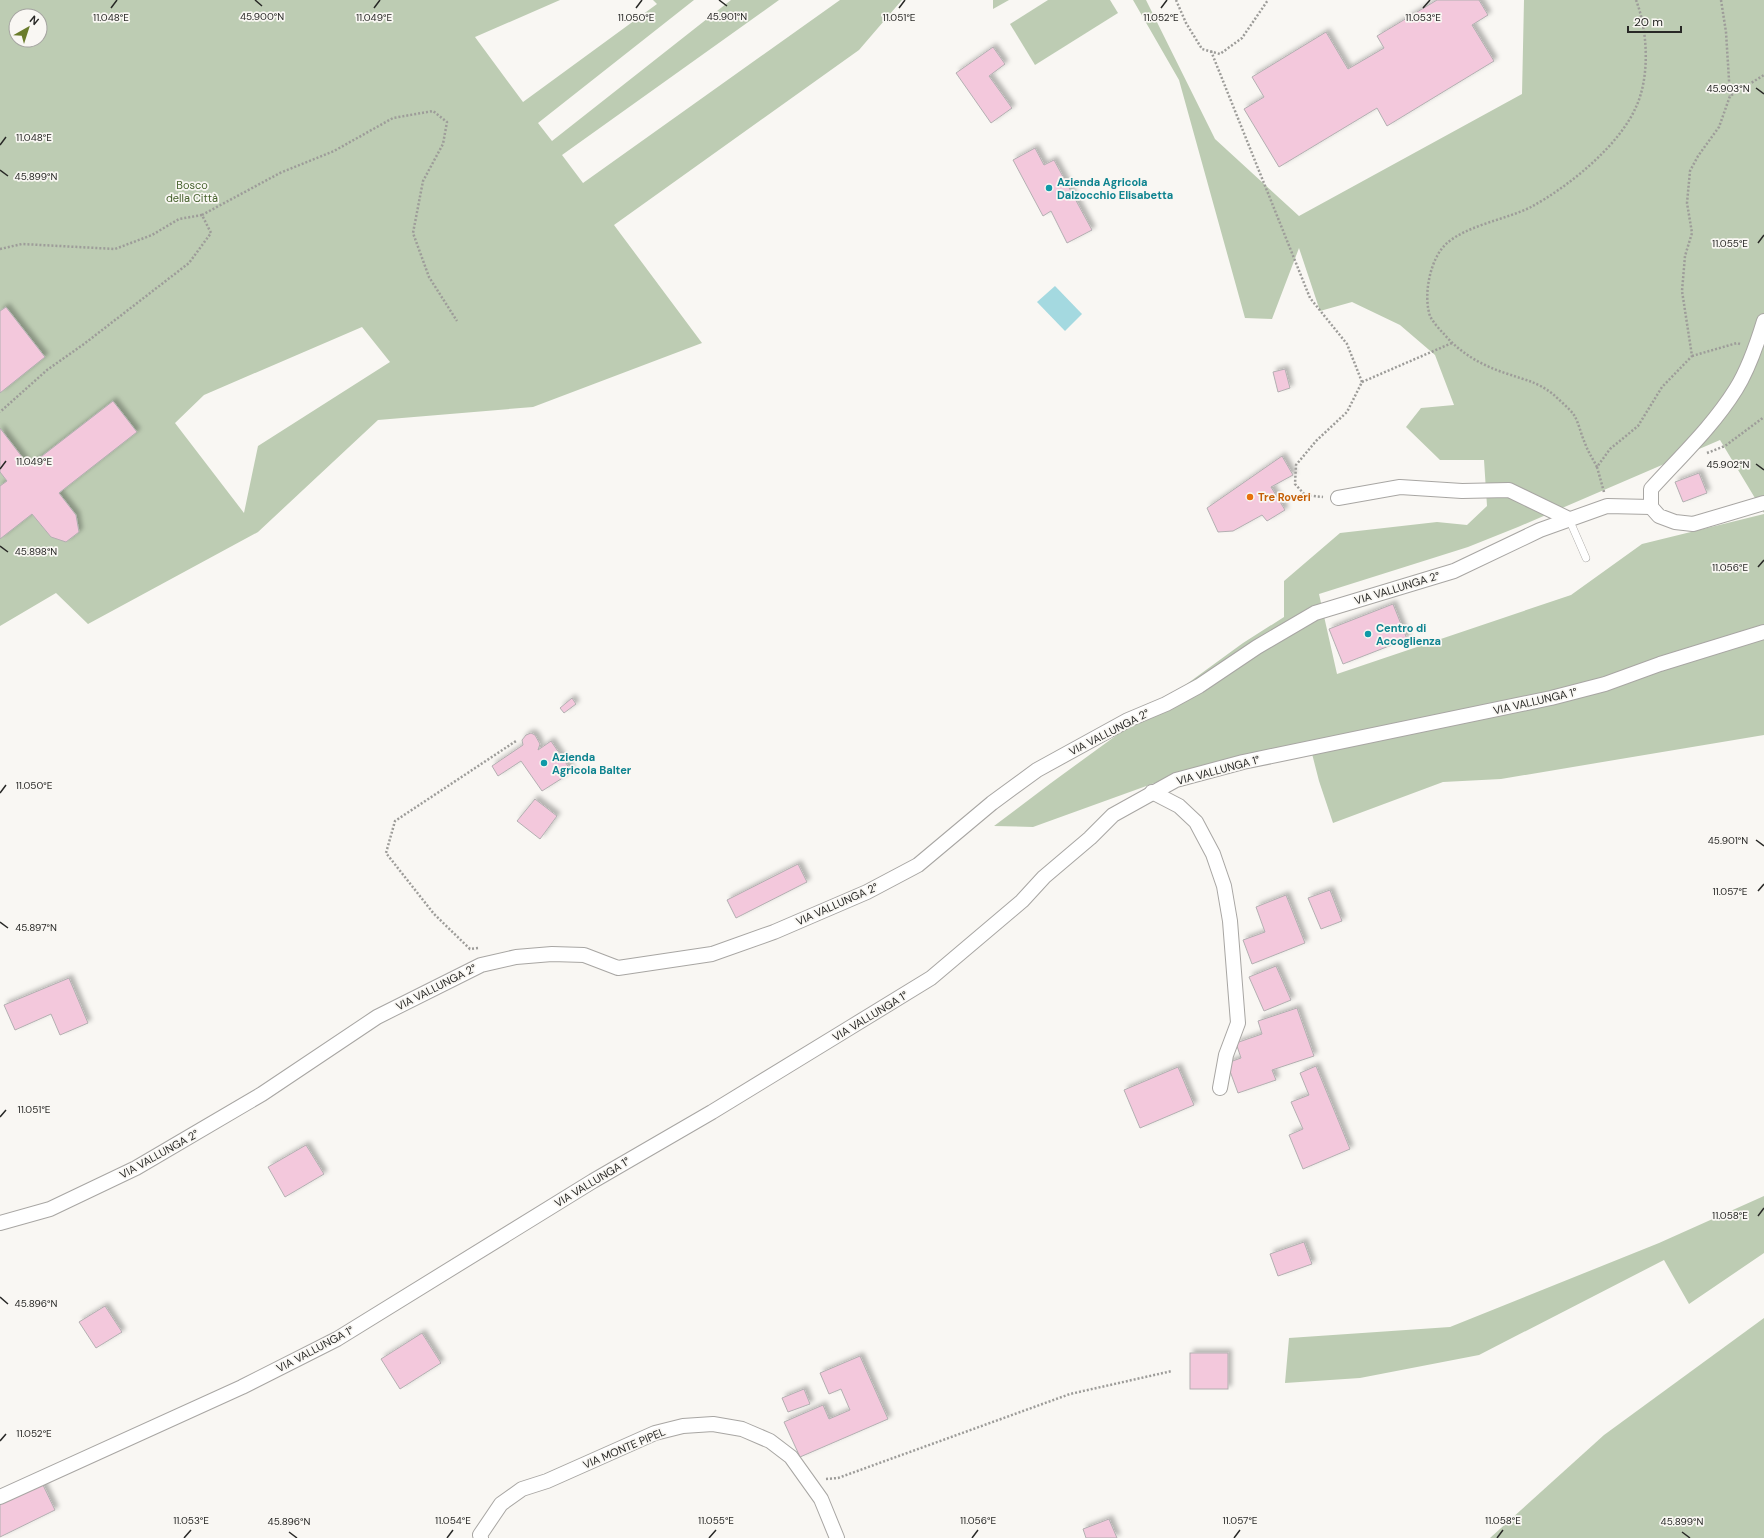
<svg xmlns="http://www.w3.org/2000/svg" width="1764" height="1538" font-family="'DM Sans',sans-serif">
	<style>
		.green { fill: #bdccb3; fill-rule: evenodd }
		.water { fill: #a4d9e0 }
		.building { fill: #f3c8dc; stroke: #b3afb1; filter: url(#shadow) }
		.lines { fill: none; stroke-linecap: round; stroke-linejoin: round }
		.lane-casing { stroke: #a8a6a3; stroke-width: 8 }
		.street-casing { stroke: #a8a6a3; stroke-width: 16 }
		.path { stroke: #9d9c99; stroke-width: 2.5; stroke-dasharray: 2 2; stroke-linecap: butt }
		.lane { stroke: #fff; stroke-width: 7 }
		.street { stroke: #fff; stroke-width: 14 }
		.ticks { fill: none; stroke: #282826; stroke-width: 1.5 }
		.culture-dot { fill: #0f9aa8; stroke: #f9f7f3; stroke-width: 1.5 }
		.food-dot { fill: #e8710a; stroke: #f9f7f3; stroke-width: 1.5 }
		.labels { text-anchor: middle; stroke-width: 3.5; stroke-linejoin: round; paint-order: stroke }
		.culture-label { font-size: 11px; font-weight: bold; fill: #0d838f; stroke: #f9f7f3; text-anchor: start }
		.park-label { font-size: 11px; fill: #45612c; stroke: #f9f7f3 }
		.food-label { font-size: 11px; font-weight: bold; fill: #c56008; stroke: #f9f7f3; text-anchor: start }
		.street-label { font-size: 11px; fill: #282826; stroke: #f9f7f3 }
		.ticks-label { font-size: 10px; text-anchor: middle; fill: #282826; stroke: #f9f7f3; stroke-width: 3.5; stroke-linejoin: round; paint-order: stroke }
	</style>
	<defs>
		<filter id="shadow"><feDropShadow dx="3.5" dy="-3.5" stdDeviation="2" flood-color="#0004"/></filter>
	</defs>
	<rect width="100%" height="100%" fill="#f9f7f3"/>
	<g class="green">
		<path d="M0,0h560l-85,37 48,65 134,-98 -4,-4h41l-156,123 14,18 179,-141h48l-217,155 21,28 257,-183h62l-43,50 -245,175 88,118 -169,64 -155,13 -120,112 -170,92 -32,-31 -56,33zM16,16h24v24h-24zM362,327l28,35 -132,84 -14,67 -69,-90 29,-28z"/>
		<path d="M993,0h16l-16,9z"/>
		<path d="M1048,0h62l8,13 -83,52 -25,-41z"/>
		<path d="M1133,0h13l69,139 84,77 223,-122 2,-94h240v513l-44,-73 -202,87 -50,20 -149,47 18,80 234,-79 71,-51 122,-30v221l-263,44 -58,3 -110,41 -14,-42 -10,-39 -135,34 -141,51 -39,-1 57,-43 192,-140 41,-26v-36l56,-48 97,-11 30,3 20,-19 -3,-46h-44l-34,-33 15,-19 33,-3 -19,-50 -35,-30 -48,-23 -32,9 -21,-63 -27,71 -27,-1 -66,-238z"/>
		<path d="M1764,1196v57l-75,51 -25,-44 -185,95 -119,23 -75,5 4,-45 161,-11 209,-84z"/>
		<path d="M1764,1318v220h-274l114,-103z"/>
	</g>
	<path class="water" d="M1055,286l27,28 -17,17 -28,-29z"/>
	<g class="building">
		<path d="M1437,0h42l9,15 -16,10 22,36 -107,65 -10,-18 -98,59 -35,-58 20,-12 -12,-20 74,-45 22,37 36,-21 -7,-12z"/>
		<path d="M993,47l12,17 -16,12 23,32 -21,15 -35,-50z"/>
		<path d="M1035,148l9,17 10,-5 38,70 -25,13 -16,-32 -8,5 -30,-56z"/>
		<path d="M6,307l39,50 -45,36v-82z"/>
		<path d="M1285,369l5,19 -12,4 -5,-20z"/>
		<path d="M113,401l24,31 -78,61 17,22 3,17 -13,10 -15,-5 -19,-23 -32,25v-53l7,-5 -7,-9v-44l29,38z"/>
		<path d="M1282,456l11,19 -22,12 14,23 -18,11 -5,-6 -29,16 -15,1 -11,-24z"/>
		<path d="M1699,473l8,20 -24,9 -8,-20z"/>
		<path d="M1393,604l14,35 -64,25 -14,-35z"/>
		<path d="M572,698l4,6 -12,9 -4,-5z"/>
		<path d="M531,733l4,2 5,9 -2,6 13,-9 21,31 -30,19 -21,-30 -23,15 -6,-10 31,-21 -1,-5 4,-5z"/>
		<path d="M535,799l22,17 -17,23 -23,-18z"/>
		<path d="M798,864l9,18 -71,36 -9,-18z"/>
		<path d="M1330,890l12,31 -21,8 -13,-31z"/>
		<path d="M1286,895l19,48 -53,21 -9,-24 22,-8 -9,-25z"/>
		<path d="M1276,966l15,34 -27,11 -15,-34z"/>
		<path d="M69,978l19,45 -28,12 -9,-21 -36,16 -11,-25z"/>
		<path d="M1297,1008l17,48 -42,14 4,10 -38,13 -11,-30 14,-5 -5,-15 26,-9 -4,-13z"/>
		<path d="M1316,1066l34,83 -47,20 -14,-34 14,-6 -12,-27 18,-7 -9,-22z"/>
		<path d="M1178,1067l16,38 -54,23 -16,-38z"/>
		<path d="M306,1145l18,29 -39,23 -17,-30z"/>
		<path d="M1304,1242l8,22 -34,12 -8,-22z"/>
		<path d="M105,1306l17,26 -26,16 -17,-26z"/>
		<path d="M422,1333l19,30 -41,26 -19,-30z"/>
		<rect x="1190" y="1353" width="38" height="36"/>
		<path d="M860,1356l28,63 -88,38 -16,-35 39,-17 6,14 21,-9 -9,-21 -12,5 -9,-21z"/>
		<path d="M804,1389l6,15 -22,8 -6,-14z"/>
		<path d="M42,1483l13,27 -55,27v-33z"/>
		<path d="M1109,1519l8,19h-31l-3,-9z"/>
	</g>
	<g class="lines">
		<g class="lane-casing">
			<path id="lane" d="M1569,519l17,39"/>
		</g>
		<g class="street-casing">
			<g id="street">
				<path d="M1764,321c-7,23 -15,47 -28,68 -23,37 -56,68 -85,100v18l8,9 16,6 18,2 71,-21"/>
				<path d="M1338,498l62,-11 62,4 47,-1 60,29"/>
				<path d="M1152,792l27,14 17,16 17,32 11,32 6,35 8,102 -12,32 -6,33"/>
				<path d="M0,1223l50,-14 86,-41 126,-74 115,-77 104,-52 35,-8 36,-3 32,1 34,13 94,-14 62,-22 93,-40 51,-27 74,-62 45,-33 91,-50 38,-16 33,-18 58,-39 58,-34 139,-42 86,-41 67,-24 44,1"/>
				<path d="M0,1497l242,-110 95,-48 256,-158 119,-69 139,-85 80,-49 91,-77 22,-24 46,-39 23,-23 63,-35 67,-18 308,-64 54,-14 55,-20 104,-32"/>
				<path d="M481,1538l-1,-3 21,-31 21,-15 25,-8 108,-48 28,-7 30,-2 29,5 28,12 21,16 30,42 16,39"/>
			</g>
		</g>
		<g class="path">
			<path d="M1176,0l10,23 16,26 18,5 22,-16 26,-38"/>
			<path d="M1721,0l5,32 4,64"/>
			<path d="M1211,51l99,247 37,46 15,38 -15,30 -31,29 -20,24 -1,19 10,11 18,2"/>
			<path d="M202,215l78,-42 54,-22 59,-33 40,-7 14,11 -4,22 -20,37 -10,52 16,44 28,44"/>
			<path d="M0,249l22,-5 93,5 37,-14 27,-16 23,-4 9,18 -22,30 -105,81 -37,26 -47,42"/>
			<path d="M1692,356l45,-13 3,1"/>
			<path d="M1362,382l90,-39"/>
			<path d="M1707,453l18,-7 39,-29"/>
			<path d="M1597,467c-4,-8 -9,-15 -12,-24 -4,-8 -6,-20 -11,-28 -5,-7 -15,-15 -21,-21 -18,-13 -25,-13 -45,-20 -25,-8 -47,-20 -64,-40 -5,-5 -11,-12 -14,-18 -7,-21 0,-57 16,-72 21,-19 59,-24 85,-37 37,-20 88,-61 105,-100 14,-30 12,-76 0,-107"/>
			<path d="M1604,492l-7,-25 13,-18 28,-23 24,-39 30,-31 -10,-65 3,-35 7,-23 -5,-30 3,-32 8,-15 21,-29 11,-31 34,-21"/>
			<path d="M478,948l-8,1 -36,-35 -48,-61 9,-32 121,-80"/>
			<path d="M826,1479l12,-1 232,-84 102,-23"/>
		</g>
		<use href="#lane" class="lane"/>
		<use href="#street" class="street"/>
	</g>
	<path class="ticks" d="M255,0l7,6M719,0l8,6M111,8l6,-8M374,8l6,-8M636,8l6,-8M899,8l6,-8M1161,8l6,-8M1423,8l7,-8M1756,88l8,6M0,145l6,-8M0,170l8,6M1758,243l6,-8M1756,464l8,6M0,469l6,-8M0,546l8,6M1758,567l6,-7M0,793l6,-8M1756,840l8,6M1758,891l6,-7M0,922l8,6M0,1117l6,-7M1758,1216l6,-8M0,1297l8,7M0,1441l6,-7M289,1532l8,6M1682,1532l8,6M184,1538l7,-8M447,1538l6,-8M709,1538l7,-8M972,1538l6,-8M1234,1538l6,-8M1497,1538l6,-8"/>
	<g class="culture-dot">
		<circle cx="1049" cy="188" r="4"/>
		<circle cx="1368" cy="634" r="4"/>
		<circle cx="544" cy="763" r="4"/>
	</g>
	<circle class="food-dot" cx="1250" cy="497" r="4"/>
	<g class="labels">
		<g class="culture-label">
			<text x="1057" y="186">Azienda Agricola<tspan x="1057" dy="13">Dalzocchio Elisabetta</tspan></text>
			<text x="1376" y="632">Centro di<tspan x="1376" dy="13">Accoglienza</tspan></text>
			<text x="552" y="761">Azienda<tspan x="552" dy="13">Agricola Balter</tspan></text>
		</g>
		<g class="park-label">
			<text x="192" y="189">Bosco<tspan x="192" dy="13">della Città</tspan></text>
		</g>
		<g class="food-label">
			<text x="1258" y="501">Tre Roveri</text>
		</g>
		<g class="street-label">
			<text transform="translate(1397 588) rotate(-17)" y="4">VIA VALLUNGA 2°</text>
			<text transform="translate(1535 701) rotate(-13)" y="4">VIA VALLUNGA 1°</text>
			<text transform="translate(1109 732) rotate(-27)" y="4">VIA VALLUNGA 2°</text>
			<text transform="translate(1218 770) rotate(-15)" y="4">VIA VALLUNGA 1°</text>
			<text transform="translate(837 904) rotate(-24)" y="4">VIA VALLUNGA 2°</text>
			<text transform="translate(436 987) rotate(-27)" y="4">VIA VALLUNGA 2°</text>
			<text transform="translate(870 1016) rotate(-31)" y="4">VIA VALLUNGA 1°</text>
			<text transform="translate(159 1154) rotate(-29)" y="4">VIA VALLUNGA 2°</text>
			<text transform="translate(592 1182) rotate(-31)" y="4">VIA VALLUNGA 1°</text>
			<text transform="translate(315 1349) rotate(-28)" y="4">VIA VALLUNGA 1°</text>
			<text transform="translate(624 1448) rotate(-23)" y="4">VIA MONTE PIPEL</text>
		</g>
	</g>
	<g class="ticks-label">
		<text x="262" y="20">45.900°N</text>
		<text x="727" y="20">45.901°N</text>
		<text x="374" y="21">11.049°E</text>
		<text x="899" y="21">11.051°E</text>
		<text x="1161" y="21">11.052°E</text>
		<text x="1423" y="21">11.053°E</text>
		<text x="111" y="21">11.048°E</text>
		<text x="636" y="21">11.050°E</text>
		<text x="1728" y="92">45.903°N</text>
		<text x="34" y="141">11.048°E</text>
		<text x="36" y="180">45.899°N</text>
		<text x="1730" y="247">11.055°E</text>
		<text x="34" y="465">11.049°E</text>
		<text x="1728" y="468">45.902°N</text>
		<text x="36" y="555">45.898°N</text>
		<text x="1730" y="571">11.056°E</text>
		<text x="34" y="789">11.050°E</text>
		<text x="1728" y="844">45.901°N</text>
		<text x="1730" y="895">11.057°E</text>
		<text x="36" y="931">45.897°N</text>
		<text x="34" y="1113">11.051°E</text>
		<text x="1730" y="1219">11.058°E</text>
		<text x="36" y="1307">45.896°N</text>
		<text x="34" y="1437">11.052°E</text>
		<text x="191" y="1524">11.053°E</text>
		<text x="453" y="1524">11.054°E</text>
		<text x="716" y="1524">11.055°E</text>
		<text x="978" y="1524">11.056°E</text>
		<text x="1240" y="1524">11.057°E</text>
		<text x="1503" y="1524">11.058°E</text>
		<text x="289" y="1525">45.896°N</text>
		<text x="1682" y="1525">45.899°N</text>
	</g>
	<g transform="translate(28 28) rotate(39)"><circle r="19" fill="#f9f7f3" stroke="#a5a4a1"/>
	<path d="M0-3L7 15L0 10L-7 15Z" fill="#6a7c2b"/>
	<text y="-6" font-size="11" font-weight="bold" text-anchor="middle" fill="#282826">N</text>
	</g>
	<path d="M1628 26v6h53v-6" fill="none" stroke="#282826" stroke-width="2"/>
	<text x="1634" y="26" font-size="12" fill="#282826" stroke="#f9f7f3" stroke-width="3" paint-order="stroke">20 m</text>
</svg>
